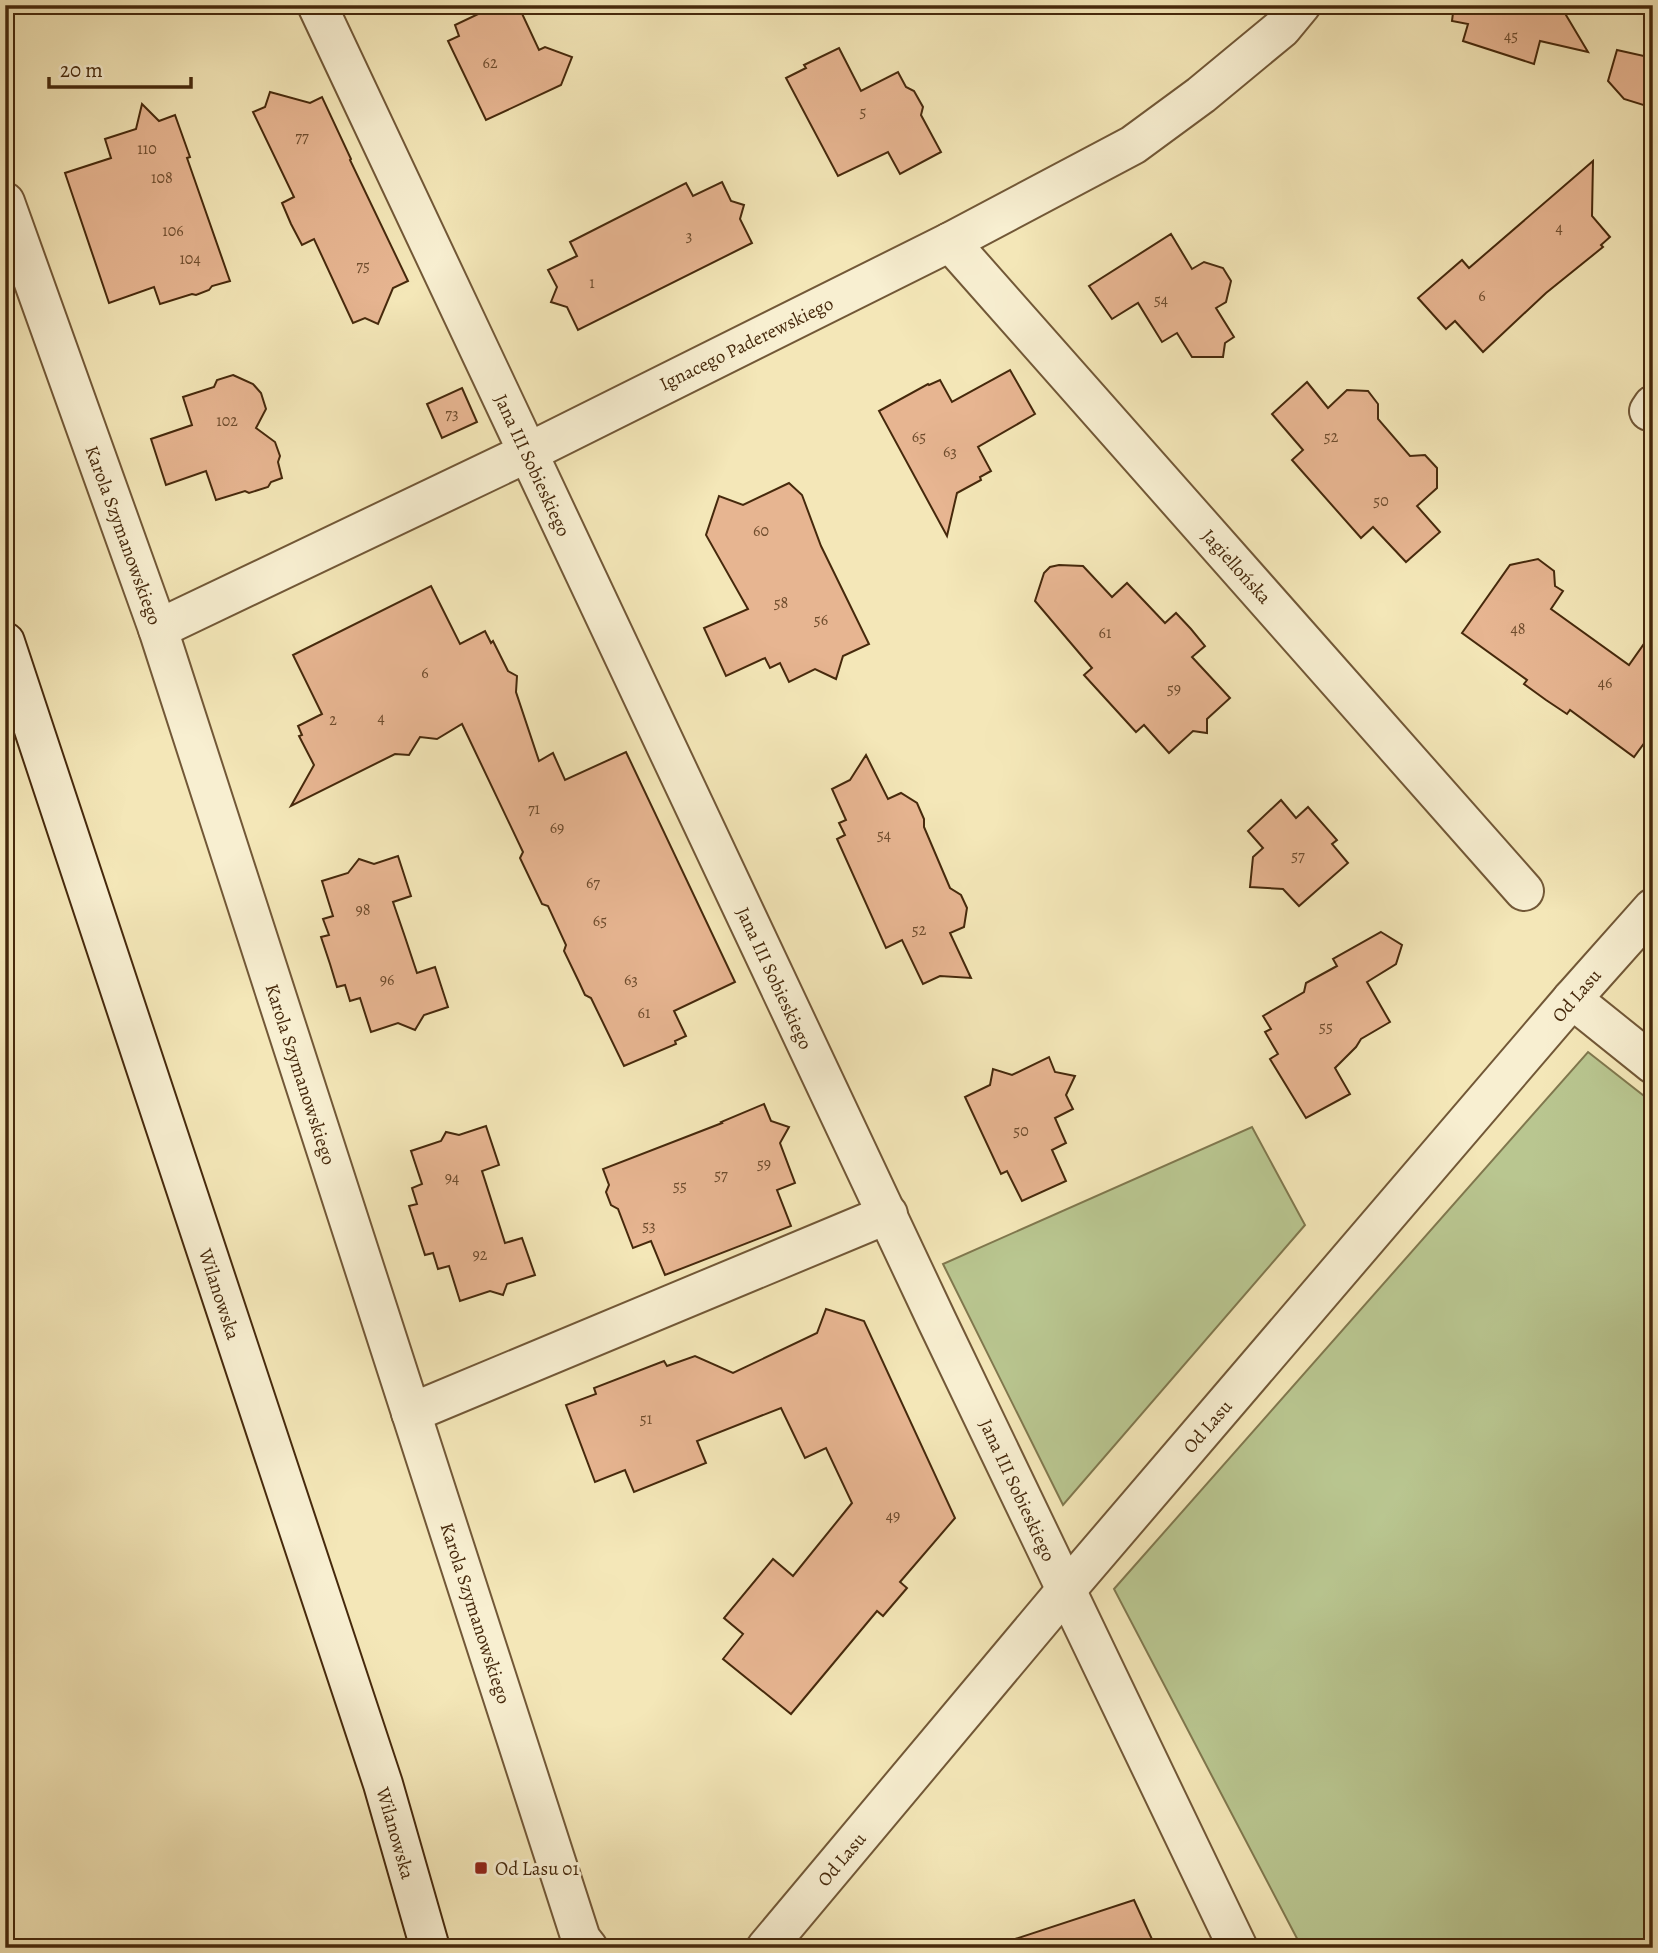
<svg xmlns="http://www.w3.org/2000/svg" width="1658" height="1953" font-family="Alegreya,serif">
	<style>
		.green { fill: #b9c690; stroke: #80784e; stroke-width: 2 }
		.building { fill: #e7b591; stroke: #46290c; stroke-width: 2 }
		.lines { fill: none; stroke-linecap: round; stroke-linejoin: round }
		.minor-casing { stroke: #725837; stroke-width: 42 }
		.secondary-casing { stroke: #46290c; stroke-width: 42 }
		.minor { stroke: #f8efd1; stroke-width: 38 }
		.secondary { stroke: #f8efd1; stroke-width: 38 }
		.poi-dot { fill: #8f2418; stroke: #f8efd1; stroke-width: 2.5 }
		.labels { text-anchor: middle; stroke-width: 6; stroke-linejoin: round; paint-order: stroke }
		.number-label { font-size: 16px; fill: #6e4c2d }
		.street-label { font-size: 19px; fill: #46290c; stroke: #f8efd1 }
		.poi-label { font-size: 19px; fill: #46290c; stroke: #f8efd1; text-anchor: start }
	</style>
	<rect width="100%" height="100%" fill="#f4e7b8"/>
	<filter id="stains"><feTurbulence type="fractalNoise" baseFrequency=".00286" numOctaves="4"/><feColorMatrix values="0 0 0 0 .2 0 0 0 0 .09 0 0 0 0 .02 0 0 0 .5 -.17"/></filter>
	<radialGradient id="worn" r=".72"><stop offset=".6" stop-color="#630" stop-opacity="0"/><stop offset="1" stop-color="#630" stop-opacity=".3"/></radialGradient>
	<g class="green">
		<path d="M1588,1052l65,51v845h-351l-188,-359z"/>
		<path d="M1252,1127l53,98 -242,280 -120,-241z"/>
	</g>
	<g class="building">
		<path d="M497,5h21l21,45 6,-3 27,10 -11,28 -75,35 -38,-79 11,-5 -4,-11z"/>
		<path d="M1454,5h106l28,47 -48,-11 -6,23 -71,-23 5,-17 -16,-3z"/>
		<path d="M839,48l22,43 37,-19 8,15 8,4 9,16 -2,8 20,37 -41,22 -12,-22 -50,24 -52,-98 20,-10 -2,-3z"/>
		<path d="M1617,50l36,8v50l-29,-9 -16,-18z"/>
		<path d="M270,92l40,11 12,-6 29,62 -1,1 58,121 -15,7 -15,36 -13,-6 -12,5 -39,-84 -12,6 -11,-21 -9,-21 12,-6 -41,-85 12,-5z"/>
		<path d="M142,104l17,17 16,-6 15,42 -3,1 43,123 -18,5 -3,4 -13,5 -4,-1 -32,10 -6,-17 -45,16 -44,-130 46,-15 -6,-19 31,-10z"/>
		<path d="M1593,161l-1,55 18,21 -9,8 2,2 -57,46 -63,59 -28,-31 -9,8 -28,-31 44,-38 7,8z"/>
		<path d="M722,182l9,19 13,4 -4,14 12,24 -174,87 -11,-23 -16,-5 6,-15 -9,-17 29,-14 -7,-14 116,-59 7,13z"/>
		<path d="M1171,234l21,35 12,-7 19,6 8,13 -5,21 -10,6 18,29 -9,6 -2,14h-31l-15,-24 -15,9 -24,-39 -26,16 -23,-33z"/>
		<path d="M1010,370l25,44 -57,33 13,24 -11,6 1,3 -24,13 -10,43 -68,-125 49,-27 1,1 11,-5 12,22z"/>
		<path d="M233,375l20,9 8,9 5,16 -10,19 19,14 5,14 -2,6 4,16 -11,4 -3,5 -19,6 -4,-2 -29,9 -10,-29 -40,14 -15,-46 41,-14 -9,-28 31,-10 3,-7z"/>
		<path d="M1307,382l21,26 19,-18 21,1 10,13v15l32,37 15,-1 12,13v20l-20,18 23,26 -34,30 -33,-35 -12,11 -69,-78 11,-10 -31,-36z"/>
		<path d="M462,388l15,34 -35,16 -15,-34z"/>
		<path d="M789,483l13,12 19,51 48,98 -26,12 -7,23 -21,-10 -26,13 -9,-19 -10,5 -5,-10 -39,18 -22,-48 44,-19 -42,-74 13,-39 24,9z"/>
		<path d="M1538,559l16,12 1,15 8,5 -12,18 78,56 24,-34v100l-19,26 -64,-47 -3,4 -21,-14 -22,-16 3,-4 -65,-47 48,-68z"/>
		<path d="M1059,565l24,1 29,31 15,-14 38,40 11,-10 15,16 14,17 -13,11 38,41 -23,21v14l-14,-2 -24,22 -25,-28 -8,7 -52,-57 8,-7 -57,-67 9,-28 6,-6z"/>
		<path d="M431,586l29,58 25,-13 6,12 2,-2 15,30 9,5 -1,16 23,69 14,-8 12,27 61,-28 109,230 -61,29 12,25 -11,5 1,3 -52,22 -33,-68 -6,-3 -6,-13 -15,-31 2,-6 -18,-39 -6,-2 -22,-46 3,-6 -61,-128 -25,15 -17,-2 -11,18 -14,-1 -104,52 23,-41 -15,-29 3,-1 -4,-9 24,-12 -29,-59z"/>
		<path d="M866,755l22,44 13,-6 16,10 7,16v8l26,61 11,7 6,13 -3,19 -14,6 21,45 -31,-2 -17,8 -21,-44 -16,8 -49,-109 8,-4 -6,-12 7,-3 -14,-31 18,-9z"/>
		<path d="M1281,800l15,18 12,-11 29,33 -5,4 16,19 -49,43 -16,-17 -33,-2 3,-30 10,-9 -15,-17z"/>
		<path d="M398,856l13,40 -18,6 12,35 12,36 18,-6 13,40 -24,8 -9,15 -17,-7 -27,9 -11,-34 -10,3 -5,-16 -8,2 -7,-23 -9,-27 8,-2 -6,-16 10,-3 -11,-35 26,-8 11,-14 15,5z"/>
		<path d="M1381,932l21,13 -6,19 -29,18 23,40 -29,17 -5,8 -21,21 15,26 -44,24 -36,-59 8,-5 -13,-22 6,-3 -8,-13 41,-24 2,-9 31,-17 -4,-7z"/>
		<path d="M1049,1057l6,15 20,4 -9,19 7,14 -18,9 11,25 -14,7 14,31 -44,20 -15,-30 -6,3 -36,-77 25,-12 3,-16 19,6z"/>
		<path d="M764,1104l7,17 18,6 -9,16 15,40 -18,7 14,36 -126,49 -14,-34 -18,7 -15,-39 -7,-4 -5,-13 3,-7 -6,-16 119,-46 -1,-1z"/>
		<path d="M486,1126l13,39 -17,6 23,72 17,-5 13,37 -28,9 -4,11 -13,-4 -30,10 -11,-35 -11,3 -5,-16 -8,2 -16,-49 8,-2 -5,-16 10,-4 -11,-33 30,-10 5,-9 13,3z"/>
		<path d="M826,1309l38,12 91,197 -55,64 7,6 -24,28 -6,-5 -86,103 -68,-55 20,-25 -19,-16 49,-59 20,17 59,-73 -26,-55 -21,10 -24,-50 -84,33 9,22 -72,29 -9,-22 -30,12 -29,-77 30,-11 -2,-6 70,-27 3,5 28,-10 38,17 84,-40z"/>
		<path d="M1134,1900l22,48h-143l-1,-8z"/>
	</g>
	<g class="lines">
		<g class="minor-casing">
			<g id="minor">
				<path d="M317,5l620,1316 301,627"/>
				<path d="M5,202l153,427 423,1310 7,9"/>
				<path d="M950,242l574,649"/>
				<path d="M1649,411l4,-6"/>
				<path d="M158,629l369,-176 423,-211 183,-97 68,-50 81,-67 19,-23"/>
				<path d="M1572,999l81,65"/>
				<path d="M411,1413l477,-199"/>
				<path d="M766,1948l300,-358 506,-591 81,-91"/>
			</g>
		</g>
		<g class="secondary-casing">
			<path id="secondary" d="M5,642l378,1142 47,164"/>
		</g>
		<use href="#minor" class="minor"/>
		<use href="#secondary" class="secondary"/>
	</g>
	<rect class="poi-dot" x="474" y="1861" width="14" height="14" rx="3.5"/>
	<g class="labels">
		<g class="number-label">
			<text x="1511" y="41">45</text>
			<text x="490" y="68">62</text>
			<text x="863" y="117">5</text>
			<text x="302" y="142">77</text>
			<text x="147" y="154">110</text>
			<text x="162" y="183">108</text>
			<text x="1559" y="233">4</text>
			<text x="173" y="236">106</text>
			<text x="689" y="241">3</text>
			<text x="190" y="264">104</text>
			<text x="363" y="271">75</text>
			<text x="592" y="288">1</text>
			<text x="1482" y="301">6</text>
			<text x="1161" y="305">54</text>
			<text x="452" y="419">73</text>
			<text x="227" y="426">102</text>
			<text x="919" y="442">65</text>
			<text x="1331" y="442">52</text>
			<text x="950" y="457">63</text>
			<text x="1381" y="506">50</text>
			<text x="761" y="536">60</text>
			<text x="781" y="608">58</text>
			<text x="821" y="625">56</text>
			<text x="1518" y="634">48</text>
			<text x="1105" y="638">61</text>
			<text x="425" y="678">6</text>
			<text x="1605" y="688">46</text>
			<text x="1174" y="694">59</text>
			<text x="381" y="723">4</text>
			<text x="333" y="725">2</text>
			<text x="534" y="814">71</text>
			<text x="557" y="833">69</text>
			<text x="884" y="840">54</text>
			<text x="1298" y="861">57</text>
			<text x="593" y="888">67</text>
			<text x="363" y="915">98</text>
			<text x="600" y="926">65</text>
			<text x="919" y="935">52</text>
			<text x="387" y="985">96</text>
			<text x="631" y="985">63</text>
			<text x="644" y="1018">61</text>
			<text x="1326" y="1032">55</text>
			<text x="1021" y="1136">50</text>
			<text x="764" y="1169">59</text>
			<text x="721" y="1180">57</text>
			<text x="452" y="1183">94</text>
			<text x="680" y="1191">55</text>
			<text x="649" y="1231">53</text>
			<text x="480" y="1260">92</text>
			<text x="646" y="1424">51</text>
			<text x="893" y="1521">49</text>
		</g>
		<g class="street-label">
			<text transform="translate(746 343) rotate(-26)" y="7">Ignacego Paderewskiego</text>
			<text transform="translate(533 465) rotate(65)" y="7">Jana III Sobieskiego</text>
			<text transform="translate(124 535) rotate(70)" y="7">Karola Szymanowskiego</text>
			<text transform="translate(1237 566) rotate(48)" y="7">Jagiellońska</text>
			<text transform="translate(775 978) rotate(65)" y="7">Jana III Sobieskiego</text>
			<text transform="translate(1576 995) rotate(-49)" y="7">Od Lasu</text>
			<text transform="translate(301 1074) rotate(72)" y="7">Karola Szymanowskiego</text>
			<text transform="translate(220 1294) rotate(72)" y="7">Wilanowska</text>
			<text transform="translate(1207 1426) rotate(-49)" y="7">Od Lasu</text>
			<text transform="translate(1018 1490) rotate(65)" y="7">Jana III Sobieskiego</text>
			<text transform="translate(476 1613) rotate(72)" y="7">Karola Szymanowskiego</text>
			<text transform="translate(396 1833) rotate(74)" y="7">Wilanowska</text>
			<text transform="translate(841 1859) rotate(-50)" y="7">Od Lasu</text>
		</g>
		<g class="poi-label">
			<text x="495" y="1875">Od Lasu 01</text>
		</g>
	</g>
	<rect width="1658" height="1953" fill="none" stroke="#f4e7b8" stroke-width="28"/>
	<rect x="7" y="7" width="1644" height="1939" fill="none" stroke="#46290c" stroke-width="3.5"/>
	<rect x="14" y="14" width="1630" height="1925" fill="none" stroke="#46290c" stroke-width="2"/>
	<path d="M49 77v10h142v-10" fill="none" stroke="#46290c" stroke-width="3.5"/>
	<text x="60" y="77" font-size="21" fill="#46290c" stroke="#f8efd1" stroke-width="5" paint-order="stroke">20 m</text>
	<rect width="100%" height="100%" filter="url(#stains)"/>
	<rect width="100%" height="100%" fill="url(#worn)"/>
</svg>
